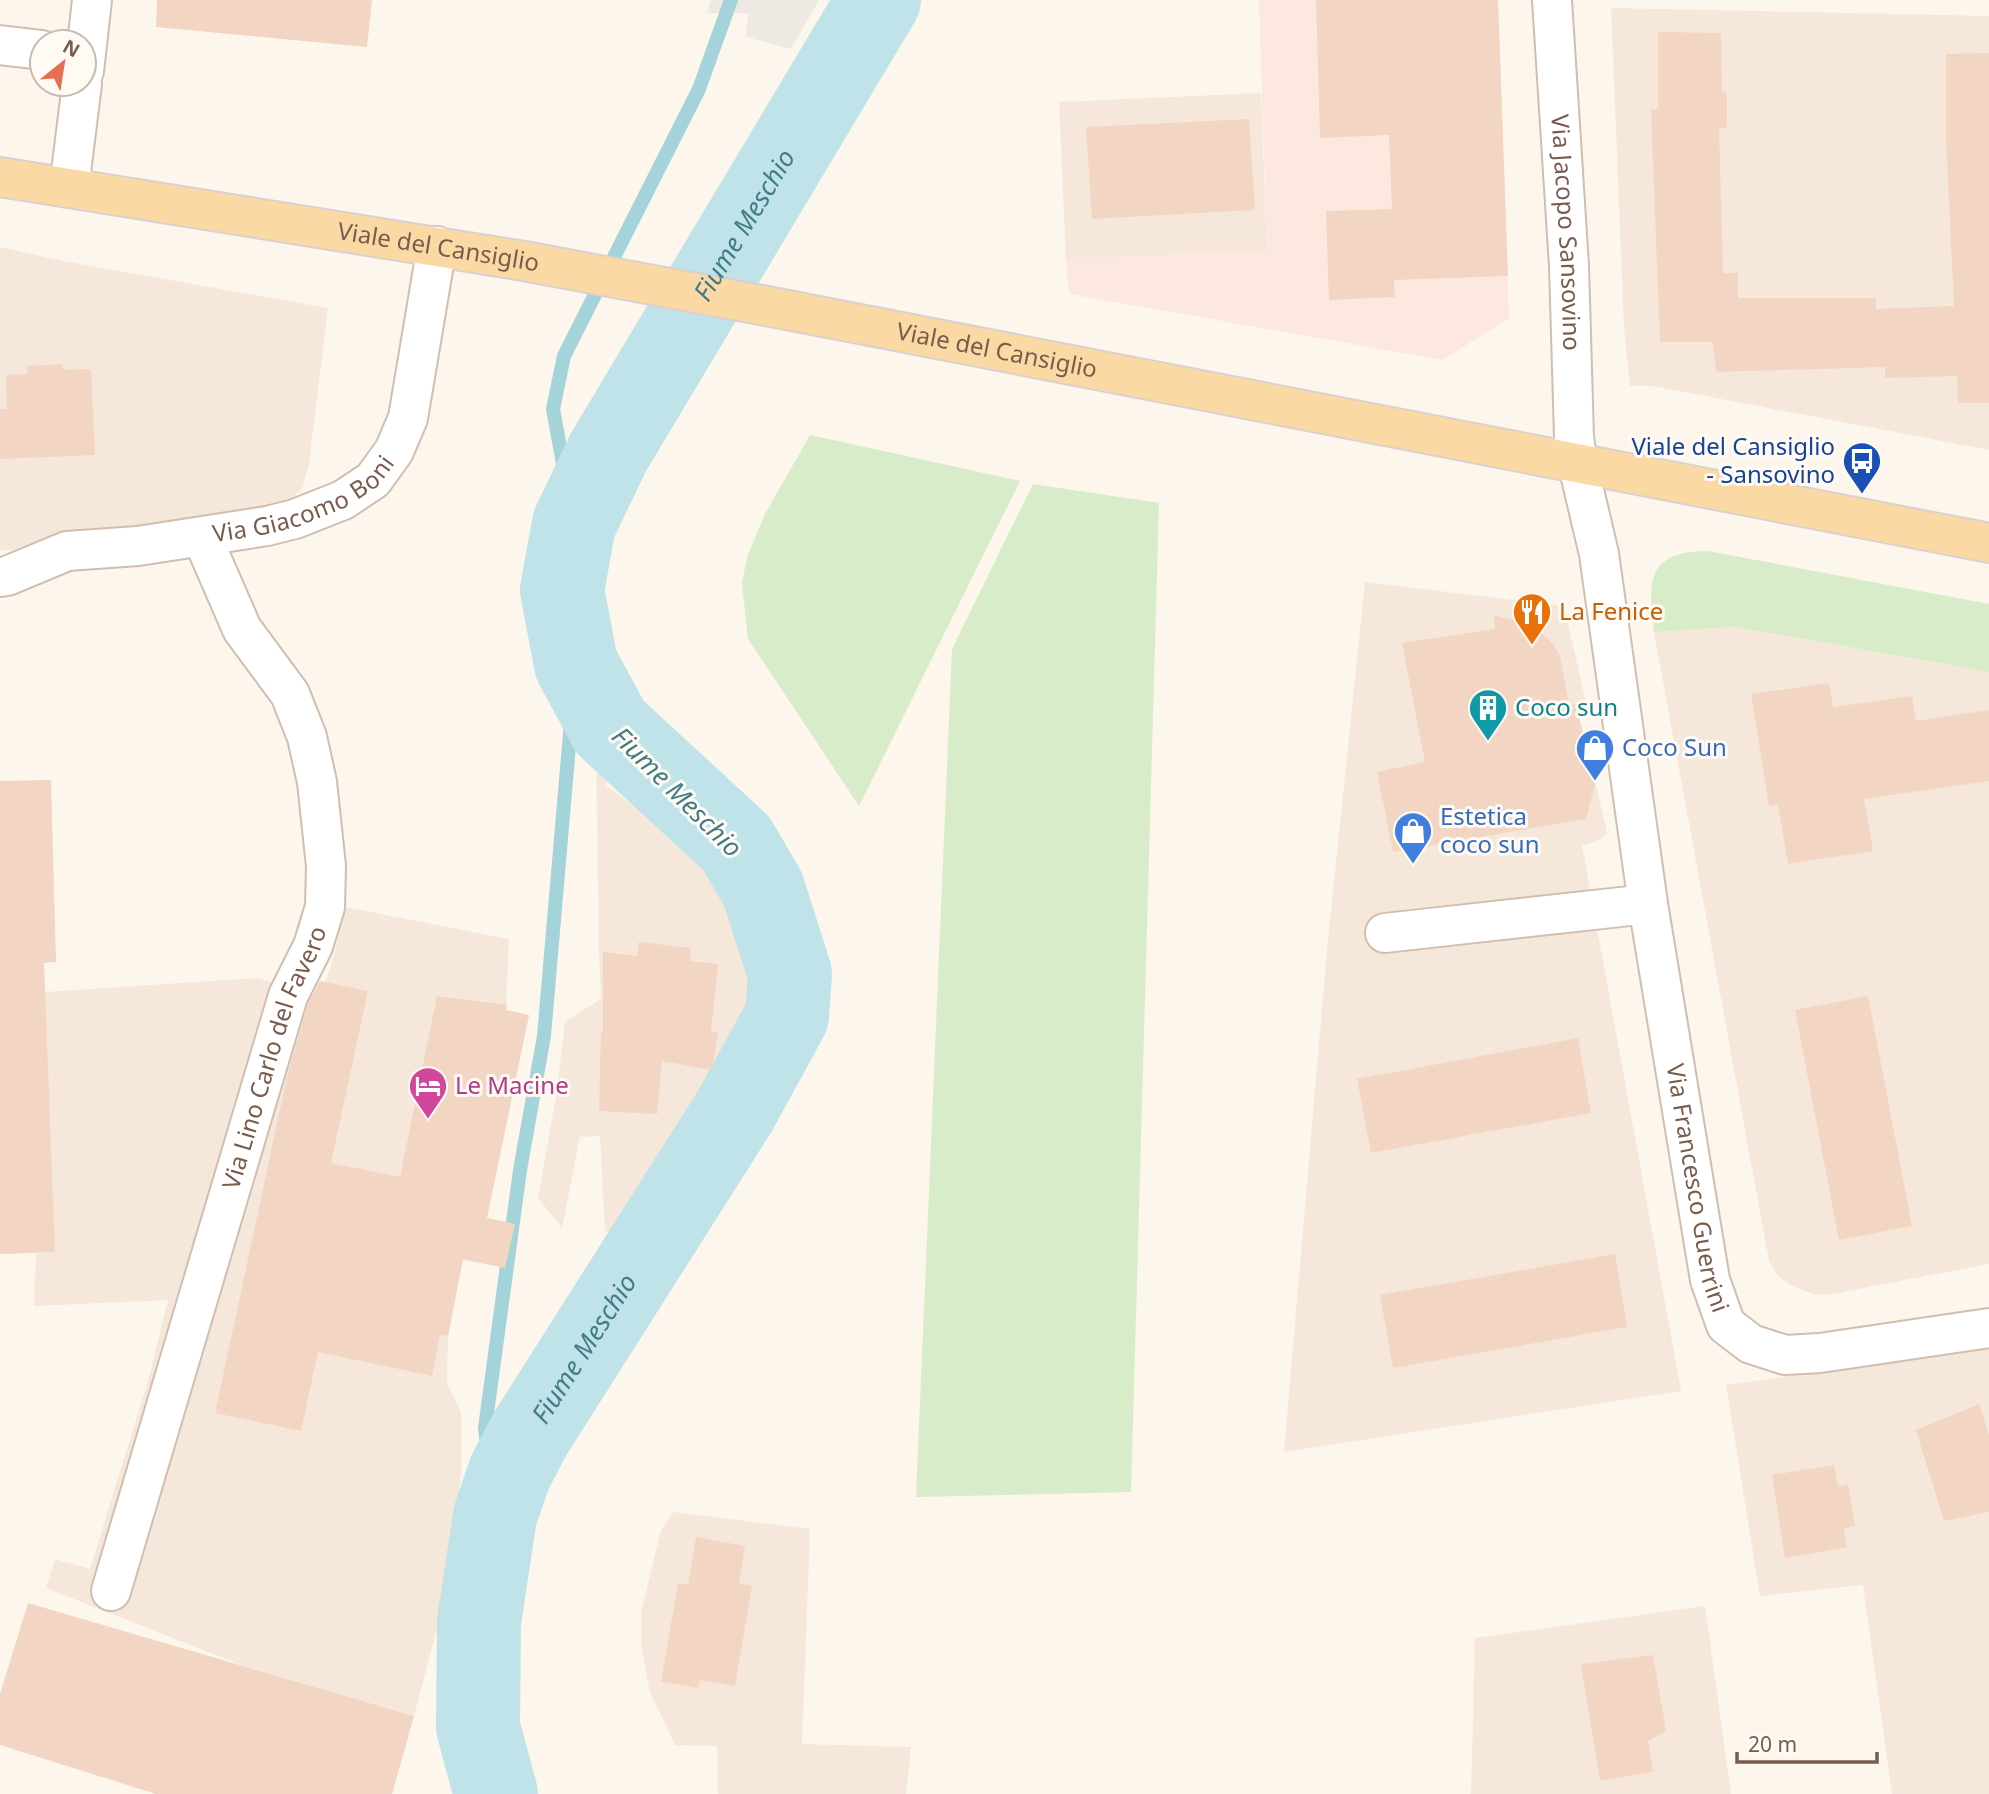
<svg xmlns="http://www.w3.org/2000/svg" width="1989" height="1794" font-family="'Noto Sans',sans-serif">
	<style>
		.residential { fill: #f5e8da }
		.commercial { fill: #fde8e0 }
		.industrial { fill: #efe9e4 }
		.green { fill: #d8ecc9 }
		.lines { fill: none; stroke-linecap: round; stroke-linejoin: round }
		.stream { stroke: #a5d3da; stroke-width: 14 }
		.river { stroke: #bfe3e8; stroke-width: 84 }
		.building { fill: #f3d5c3 }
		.minor-casing { stroke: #d1beb0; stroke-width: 42 }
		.major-casing { stroke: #dad1cd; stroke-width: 42 }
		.minor { stroke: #fff; stroke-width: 38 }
		.major { stroke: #fbd9a5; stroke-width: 38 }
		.labels { text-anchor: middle; stroke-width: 6; stroke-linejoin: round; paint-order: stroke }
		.street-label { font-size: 24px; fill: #7a5c4d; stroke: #fffaf3 }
		.transit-label { font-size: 24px; fill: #164399; stroke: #fffaf3; text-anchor: end }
		.food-label { font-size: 24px; fill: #c56008; stroke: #fffaf3; text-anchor: start }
		.culture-label { font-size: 24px; fill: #0d838f; stroke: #fffaf3; text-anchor: start }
		.shop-label { font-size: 24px; fill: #366cbe; stroke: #fffaf3; text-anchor: start }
		.hotel-label { font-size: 24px; fill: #b23c85; stroke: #fffaf3; text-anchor: start }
		.water-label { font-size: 26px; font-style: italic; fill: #437c86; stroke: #fffaf3 }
	</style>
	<rect width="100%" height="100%" fill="#fdf6ec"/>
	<g class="residential">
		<path d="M1611,8l378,8v434l-336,-64h-23l-6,-58z"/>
		<path d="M1261,93l6,158 -201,8 -7,-157z"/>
		<path d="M0,247l63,14 265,47 -19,155 -6,24 -17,17 -253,45 -33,1z"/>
		<path d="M1365,582l199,24 23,101 -11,-2 30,122 1,7 -12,8 -13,3 99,546 -397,61 43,-502z"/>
		<path d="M1735,627l254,45v592l-157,30 -16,1 -26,-10 -12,-9 -9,-15 -115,-629z"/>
		<path d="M596,753h10v32l99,74 25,31 14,22 10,27 3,33 -1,35 -17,46 -55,88 -65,90 -7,2 -7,-2 -5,-95 -20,1 -18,91 -24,-30 18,-101 9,-75 36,-23 -2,-48z"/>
		<path d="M345,907l164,32 -3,71 23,5 -30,144 -26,56 42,9 -10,44 -42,-8 -15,76 -1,48 14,28v58l-9,102 -38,144 -170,-50 -198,-78 9,-29 35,10 58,-188 20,-81 -134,6 2,-53 -36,1v-259l257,-17 62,18 13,-33z"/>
		<path d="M1989,1347v447h-97l-29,-209 -103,11 -34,-211z"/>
		<path d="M673,1512l137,17 -8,215 109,3 -5,47h-188l-1,-48 -42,-1 -25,-53 -9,-47v-32l20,-83z"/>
		<path d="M1705,1606l26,188h-260l4,-156z"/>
	</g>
	<path class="commercial" d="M1259,0h239l11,318 -66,42 -374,-66 -3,-35 201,-8z"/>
	<path class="industrial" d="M711,0h108l-28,49 -45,-12 2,-24h-41z"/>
	<g class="green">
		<path d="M810,435l210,46 -161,325 -111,-167 -6,-56 5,-26 18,-43z"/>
		<path d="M1033,484l126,19 -28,989 -215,5 36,-848z"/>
		<path d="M1708,551l281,53v68l-254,-45 -81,5c-6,-50 -8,-81 54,-81z"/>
	</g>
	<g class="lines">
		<g class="stream">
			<path d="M574,524l-21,-115 11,-53 135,-267 32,-89"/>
			<path d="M495,1516l-10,-88 35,-258 24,-134 32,-372"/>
		</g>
		<path class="river" id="s1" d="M496,1794l-18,-67 1,-105 16,-106 15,-44 20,-38 205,-323 52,-95 3,-42 -27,-85 -27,-46 -126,-116 -34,-63 -14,-74 12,-66 34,-71 271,-453"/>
	</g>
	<g class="building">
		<path d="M157,0h215l-5,47 -211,-20z"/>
		<path d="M1316,0h182l10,276 -114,4 1,17 -66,3 -3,-89 66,-2 -3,-74 -69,3z"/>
		<path d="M1658,32l63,1 1,59 5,1v34l-8,2 4,144h15v25h138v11l78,-3 -8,-167v-85l43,-1v350h-31l-1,-27 -72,2v-11l-169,5 -3,-30h-53l-9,-233h7z"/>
		<path d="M1249,119l6,91 -163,9 -6,-92z"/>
		<path d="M63,364v6l28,-1 4,86 -95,4v-50h7l-1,-34 21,-1v-8z"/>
		<path d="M1494,615l29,8 18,10 12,11 7,12 9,50 7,-2 19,80 -9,35 -193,33 -16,-80 48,-10 -23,-119 93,-14z"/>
		<path d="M1829,683l4,24 79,-11 4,25 73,-11v71l-125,18 9,52 -85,13 -10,-59 -9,1 -18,-112z"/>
		<path d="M51,780l5,182 -12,1 11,289 -55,2v-473z"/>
		<path d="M639,942l52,6 -1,13 28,3 -7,68 7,1 -6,37 -50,-9 -5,53 -58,-3 2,-79h2v-80l34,4z"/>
		<path d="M320,981l48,10 -37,172 69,14 37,-181 70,9 -1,5 23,5 -42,203 28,6 -10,44 -42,-9 -15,77 -8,-1 -8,41 -114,-24 -17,79 -86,-18 72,-336 21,-73z"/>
		<path d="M1868,996l44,230 -73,14 -44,-230z"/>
		<path d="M1578,1038l13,75 -220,40 -14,-74z"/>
		<path d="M1615,1254l12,73 -234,41 -13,-73z"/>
		<path d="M1979,1404l10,31v77l-45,9 -28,-91z"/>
		<path d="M1834,1465l4,21 10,-2 7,42 -11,2 3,19 -62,11 -13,-83z"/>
		<path d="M696,1537l49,9 -6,38 13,2 -17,100 -35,-6 -2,8 -37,-6 17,-99 10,2z"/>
		<path d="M28,1603l386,113 -22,78h-236l-156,-49v-51z"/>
		<path d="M1653,1655l13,76 -18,10 5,31 -53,9 -19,-117z"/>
	</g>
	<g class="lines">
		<g class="minor-casing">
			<g id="minor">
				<path id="s2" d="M1552,0l17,266 5,171 4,28 21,89 49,350 62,376 16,45 25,19 34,11 35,-2 169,-25"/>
				<path d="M0,45l42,5"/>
				<path d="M84,71l8,-71"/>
				<path d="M69,188l13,-104"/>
				<path id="s3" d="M0,577l7,-1 60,-25 71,-5 129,-20 28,-7 48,-19 30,-20 21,-29 14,-33 29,-172"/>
				<path d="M1385,933l263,-29"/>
				<path id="s4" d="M111,1591l177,-595 25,-50 12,-39 1,-41 -9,-84 -10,-45 -17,-43 -48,-65 -40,-92"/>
			</g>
		</g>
		<g class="major-casing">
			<g id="major">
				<path id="s5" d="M0,177l524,84 253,47 1212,235"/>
			</g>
		</g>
		<use href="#minor" class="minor"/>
		<use href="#major" class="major"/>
	</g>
	<defs>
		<g id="bus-pin" transform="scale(2.0125)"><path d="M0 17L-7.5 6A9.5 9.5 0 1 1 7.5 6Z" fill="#1a4fb4" stroke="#fffaf3"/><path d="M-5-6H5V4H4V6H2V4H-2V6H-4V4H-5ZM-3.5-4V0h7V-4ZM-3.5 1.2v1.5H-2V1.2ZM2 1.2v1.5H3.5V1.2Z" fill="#fff"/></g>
		<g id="restaurant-pin" transform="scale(2.0125)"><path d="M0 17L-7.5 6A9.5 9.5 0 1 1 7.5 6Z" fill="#e8710a" stroke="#fffaf3"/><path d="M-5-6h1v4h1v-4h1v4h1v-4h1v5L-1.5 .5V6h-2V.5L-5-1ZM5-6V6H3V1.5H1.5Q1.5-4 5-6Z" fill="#fff"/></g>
		<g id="building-pin" transform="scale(2.0125)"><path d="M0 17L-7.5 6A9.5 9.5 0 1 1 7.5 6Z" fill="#0f9aa8" stroke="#fffaf3"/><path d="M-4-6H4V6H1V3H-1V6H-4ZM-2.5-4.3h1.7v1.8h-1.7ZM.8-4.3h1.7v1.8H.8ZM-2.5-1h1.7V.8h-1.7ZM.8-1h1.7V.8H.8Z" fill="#fff"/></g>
		<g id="shop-pin" transform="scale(2.0125)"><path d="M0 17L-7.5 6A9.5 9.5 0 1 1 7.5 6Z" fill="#3f7fe0" stroke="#fffaf3"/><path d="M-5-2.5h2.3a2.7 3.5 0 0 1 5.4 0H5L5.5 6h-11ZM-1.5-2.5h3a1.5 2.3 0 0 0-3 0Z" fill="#fff"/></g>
		<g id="hotel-pin" transform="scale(2.0125)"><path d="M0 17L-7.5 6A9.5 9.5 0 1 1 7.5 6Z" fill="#d1479c" stroke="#fffaf3"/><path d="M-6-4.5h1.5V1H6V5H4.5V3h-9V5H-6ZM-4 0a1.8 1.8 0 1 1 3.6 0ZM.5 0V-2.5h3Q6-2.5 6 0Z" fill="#fff"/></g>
	</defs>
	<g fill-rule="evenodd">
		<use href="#bus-pin" x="1862" y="461"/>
		<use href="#restaurant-pin" x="1532" y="612"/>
		<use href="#building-pin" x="1488" y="708"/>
		<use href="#shop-pin" x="1595" y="748"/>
		<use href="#shop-pin" x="1413" y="831"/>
		<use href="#hotel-pin" x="428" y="1086"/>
	</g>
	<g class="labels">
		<g class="street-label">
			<text dy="8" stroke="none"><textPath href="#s2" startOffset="233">Via Jacopo Sansovino</textPath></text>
			<text dy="8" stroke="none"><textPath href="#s5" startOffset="444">Viale del Cansiglio</textPath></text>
			<text dy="8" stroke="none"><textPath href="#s5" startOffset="1012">Viale del Cansiglio</textPath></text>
			<text dy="8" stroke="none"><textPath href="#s3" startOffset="318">Via Giacomo Boni</textPath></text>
			<text dy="8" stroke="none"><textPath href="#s4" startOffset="558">Via Lino Carlo del Favero</textPath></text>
			<text dy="8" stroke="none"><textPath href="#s2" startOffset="1199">Via Francesco Guerrini</textPath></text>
		</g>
		<g class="transit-label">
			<text x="1835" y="455">Viale del Cansiglio<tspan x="1835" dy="28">- Sansovino</tspan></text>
		</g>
		<g class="food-label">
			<text x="1559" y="620">La Fenice</text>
		</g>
		<g class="culture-label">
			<text x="1515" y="716">Coco sun</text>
		</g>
		<g class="shop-label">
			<text x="1622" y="756">Coco Sun</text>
			<text x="1440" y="825">Estetica<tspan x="1440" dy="28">coco sun</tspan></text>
		</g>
		<g class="hotel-label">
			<text x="455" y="1094">Le Macine</text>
		</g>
		<g class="water-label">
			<text dy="9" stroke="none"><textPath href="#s1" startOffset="1776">Fiume Meschio</textPath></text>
			<text transform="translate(677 792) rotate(45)" y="9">Fiume Meschio</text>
			<text dy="9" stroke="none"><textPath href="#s1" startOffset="472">Fiume Meschio</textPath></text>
		</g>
	</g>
	<g transform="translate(63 63) rotate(30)"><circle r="33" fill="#fffaf3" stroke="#cabbb1" stroke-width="2"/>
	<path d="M0-5L12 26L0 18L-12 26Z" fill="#e76f51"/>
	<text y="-10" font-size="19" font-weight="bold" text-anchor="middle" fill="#7a5c4d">N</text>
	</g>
	<path d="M1737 1752v10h140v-10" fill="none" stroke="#7a5c4d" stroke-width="3.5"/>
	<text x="1748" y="1752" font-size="21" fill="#7a5c4d" stroke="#fffaf3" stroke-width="5" paint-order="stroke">20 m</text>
</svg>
